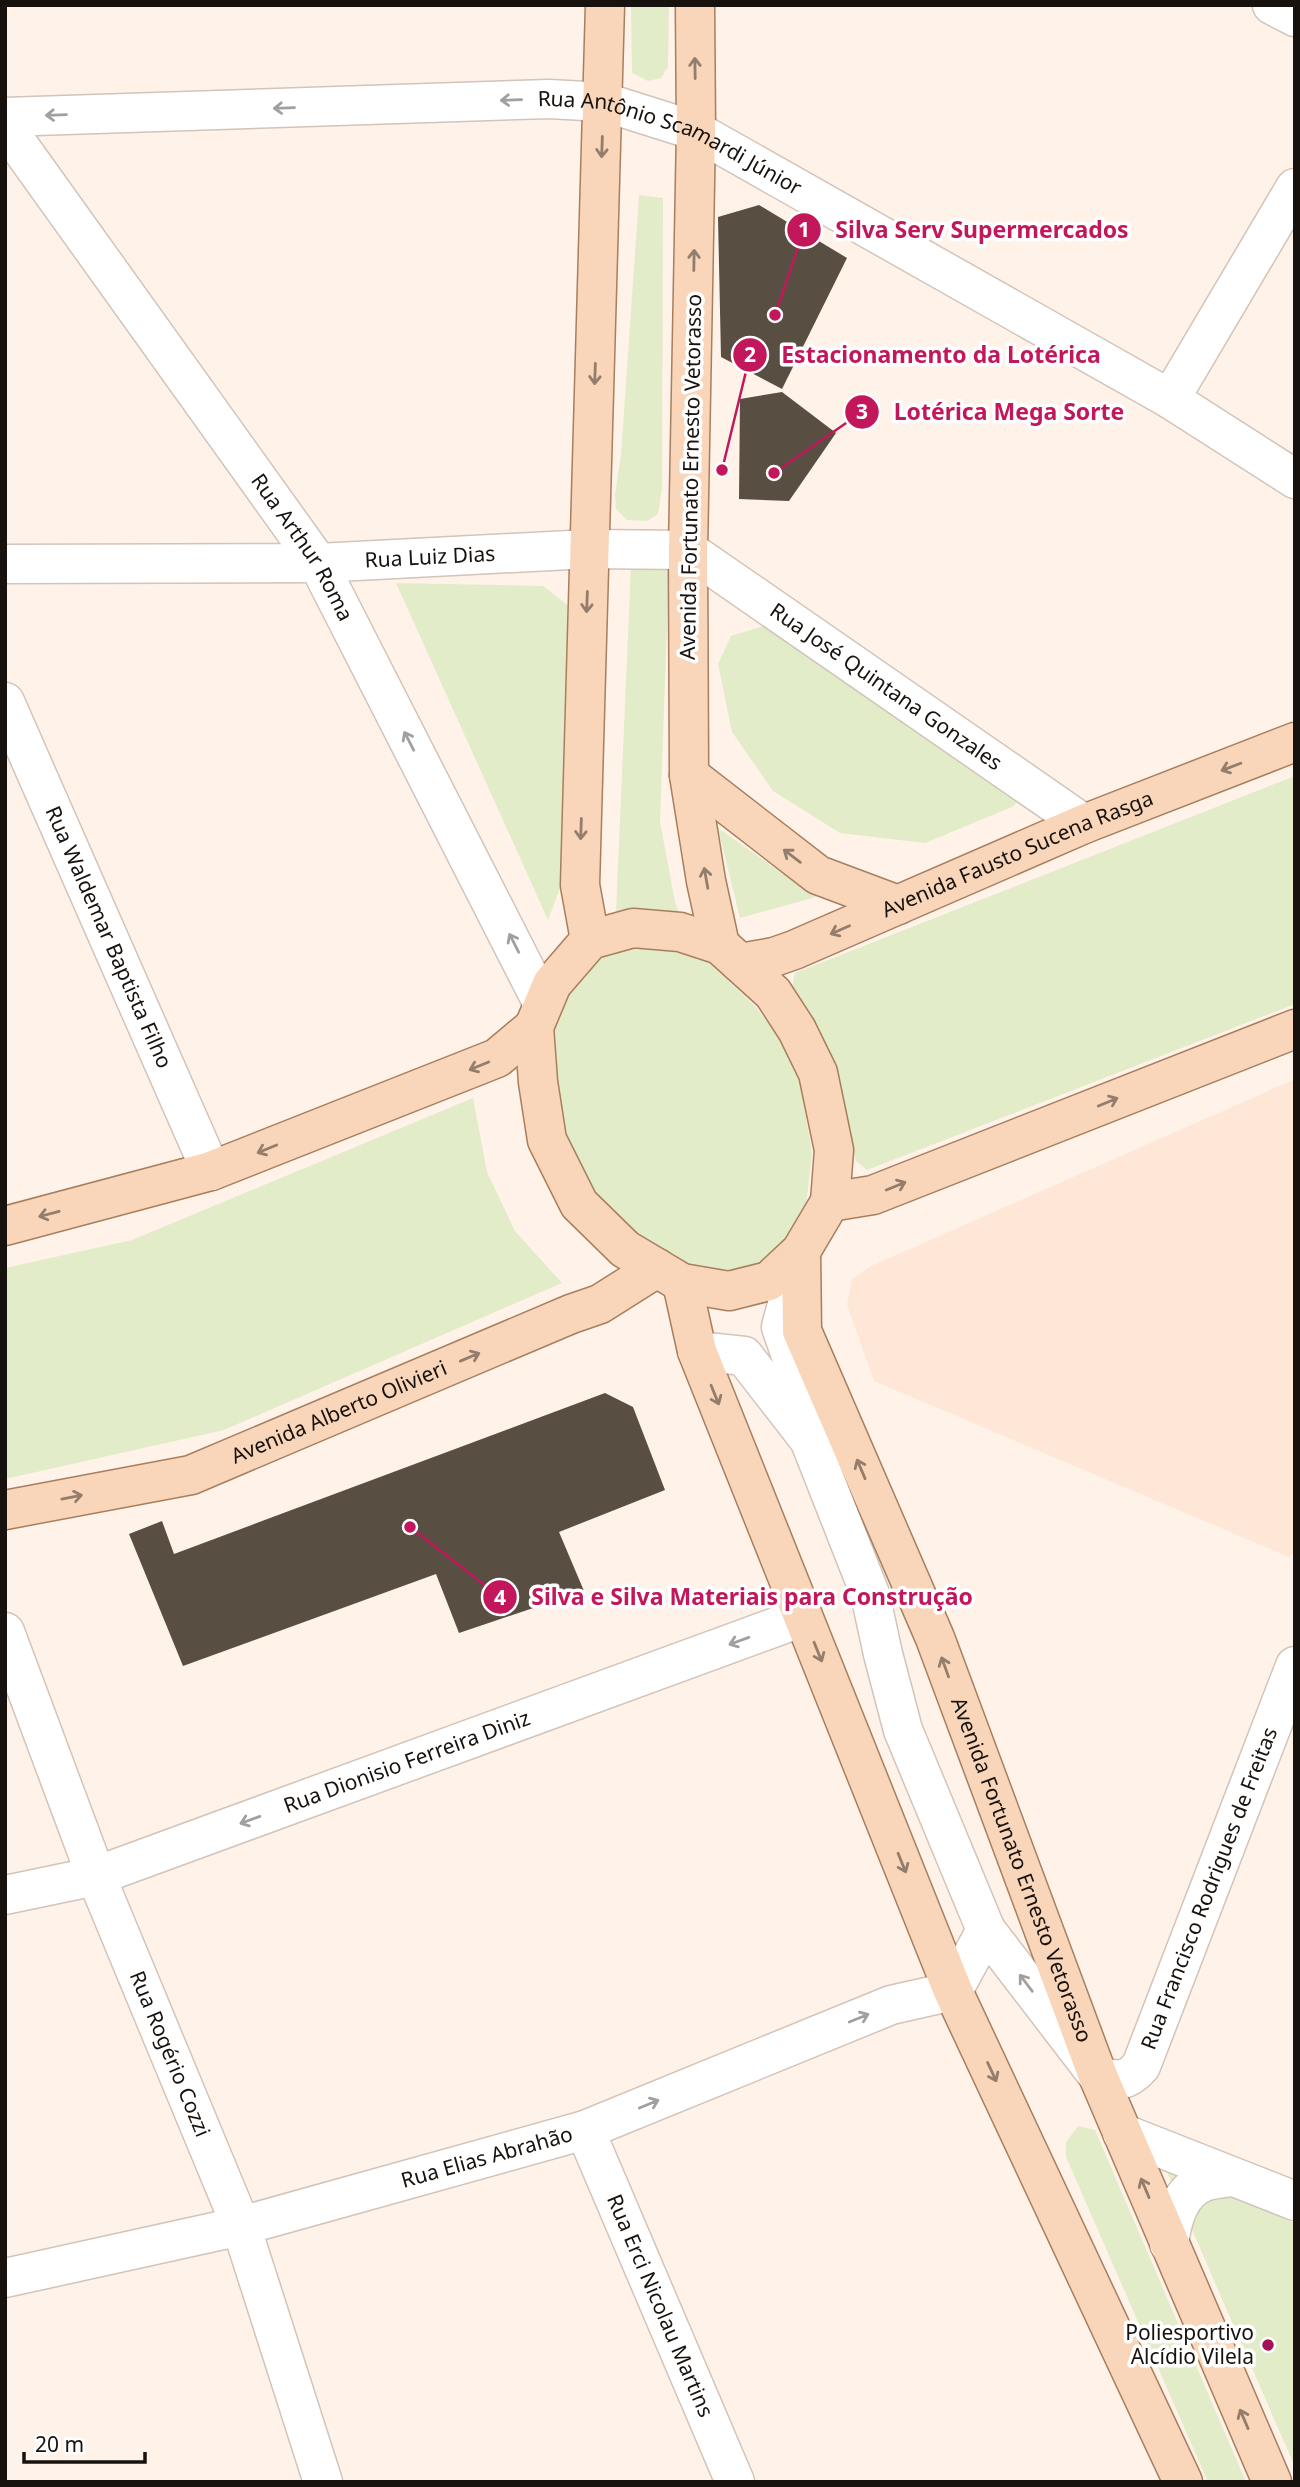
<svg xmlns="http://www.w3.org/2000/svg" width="1300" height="2487" font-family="'Noto Sans',sans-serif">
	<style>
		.built { fill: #fee7d7 }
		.green { fill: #e2ecc9 }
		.building { fill: #584e42 }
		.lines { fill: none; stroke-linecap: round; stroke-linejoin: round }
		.minor-casing { stroke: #d3c4b9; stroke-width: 41 }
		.major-casing { stroke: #a77f5f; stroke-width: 41 }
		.minor { stroke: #fff; stroke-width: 38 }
		.major { stroke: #f9d5b9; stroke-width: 38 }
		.oneway { stroke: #937d6c }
		.oneway2 { stroke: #a2a09f }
		.poi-dot { fill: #a31255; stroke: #fff; stroke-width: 2.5 }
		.labels { text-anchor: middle; stroke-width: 7; stroke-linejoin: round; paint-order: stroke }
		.street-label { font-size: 21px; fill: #17120e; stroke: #fff }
		.poi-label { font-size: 21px; fill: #17120e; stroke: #fff; text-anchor: end }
		.leader { fill: none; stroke: #c2185b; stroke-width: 2.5 }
		.callout-dot { fill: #c2185b; stroke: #fff; stroke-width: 2.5 }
		.mark-label { font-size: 21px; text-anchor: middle; font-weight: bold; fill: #fff }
		.callout-label { font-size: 23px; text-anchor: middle; font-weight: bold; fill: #c2185b; stroke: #fff; stroke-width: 7; stroke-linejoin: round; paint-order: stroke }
	</style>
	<rect width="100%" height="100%" fill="#fff2e9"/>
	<path class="built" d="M1295,1079v473l-6,5 -415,-176 -27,-76 5,-26 17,-12z"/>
	<g class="green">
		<path d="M631,5h38l-1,62 -7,11 -13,3 -16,-8z"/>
		<path d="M639,195l24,3 -1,290 -4,26 -11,7 -20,-1 -11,-11 -1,-14 6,-40z"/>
		<path d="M631,565l38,5 -9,252 15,80 11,29 -70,-19z"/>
		<path d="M396,583l147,3 27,21 -8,276 -14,37z"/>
		<path d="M770,624l258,168 -16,15 -87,36 -85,-10 -67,-42 -41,-59 -14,-68 13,-28z"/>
		<path d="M1295,776v228l-428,166 -11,-9 -6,-18 -6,-44 -10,-33 -22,-50 -21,-24 4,-19z"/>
		<path d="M718,828l98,69 -76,21z"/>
		<path d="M630,947l40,3 38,12 47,44 26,34 19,43 12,70 -6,53 -22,34 -31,27 -31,7 -38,-8 -52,-32 -41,-42 -27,-55 -13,-105 12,-34 32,-38z"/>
		<path d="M473,1098l14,74 28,59 47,52 -338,147 -219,49v-211l127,-28z"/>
		<path d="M1078,2126l17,4 151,352h-38l-142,-325v-15z"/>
		<path d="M1167,2172l128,51v244z"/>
	</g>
	<g class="building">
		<path d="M759,205l88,53 -65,131 -61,-32 -3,-140z"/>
		<path d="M782,392l54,41 -47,68 -50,-2 1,-100z"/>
		<path d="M605,1393l28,14 32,83 -106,42 25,59 -125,42 -23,-59 -253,92 -54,-132 33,-13 12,33z"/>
	</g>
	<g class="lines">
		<g class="minor-casing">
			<g id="minor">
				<path d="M1272,5l23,12"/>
				<path id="s1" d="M5,117l544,-18 55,3 92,29 474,268 125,80"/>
				<path id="s2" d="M5,126l313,437 225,441"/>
				<path d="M1170,399l125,-211"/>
				<path id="s3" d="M5,564l313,-1 271,-14 99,1 396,274"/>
				<path id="s4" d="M5,702l206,469"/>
				<path id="s5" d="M796,1270l-15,57 19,55 9,57 61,155 13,60 20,76 83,200 112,146c20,5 28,7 43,-10l154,-400"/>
				<path d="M697,1351l47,5 63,81"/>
				<path id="s6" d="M5,1632l91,244 145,350 82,256"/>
				<path id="s7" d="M5,1895l91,-19 707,-259"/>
				<path id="s8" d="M585,2130l150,352"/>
				<path d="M1122,2133l173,68"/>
				<path d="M1169,2244c3,-24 10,-53 35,-62 9,-3 19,-4 28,-5"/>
				<path id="s9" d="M5,2278l236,-52 344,-96 306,-125 62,-14 33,-61"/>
			</g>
		</g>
		<g class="major-casing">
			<g id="major">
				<path d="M695,5l1,126 -8,419 1,225 17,106 14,64"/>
				<path d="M689,775l129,100 80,30"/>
				<path d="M633,928l47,4 40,13 53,48 24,37 21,43 16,77 -4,52 -29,49 -32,30 -40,10 -47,-8 -57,-34 -46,-45 -32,-64 -9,-58 -4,-55 18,-43 38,-44z"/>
				<path d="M590,940l-10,-55 25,-880"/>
				<path id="s10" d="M740,963l34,-6 20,-7 290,-126 211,-82"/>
				<path d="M830,1202l43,-7 422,-166"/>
				<path d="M5,1226l206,-55 286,-113 37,-31"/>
				<path id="s11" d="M801,1251l1,80 133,307 163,438 174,406"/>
				<path d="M682,1283l15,68 256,640 230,491"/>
				<path id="s12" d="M5,1510l186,-35 380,-161 29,-10 57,-36"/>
			</g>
		</g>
		<use href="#minor" class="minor"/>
		<use href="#major" class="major"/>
	</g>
	<defs><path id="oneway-shaft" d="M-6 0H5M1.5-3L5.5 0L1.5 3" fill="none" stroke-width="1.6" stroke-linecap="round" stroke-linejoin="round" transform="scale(1.75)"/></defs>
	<g class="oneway">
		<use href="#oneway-shaft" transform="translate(695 68) rotate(-91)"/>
		<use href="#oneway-shaft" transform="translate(602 147) rotate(92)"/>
		<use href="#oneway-shaft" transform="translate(694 260) rotate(-89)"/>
		<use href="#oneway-shaft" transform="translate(595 374) rotate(92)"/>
		<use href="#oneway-shaft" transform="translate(587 602) rotate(92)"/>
		<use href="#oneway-shaft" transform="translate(1231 767) rotate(159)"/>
		<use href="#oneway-shaft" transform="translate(581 829) rotate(92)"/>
		<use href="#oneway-shaft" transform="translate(792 856) rotate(-143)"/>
		<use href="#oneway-shaft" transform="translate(706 878) rotate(-100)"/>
		<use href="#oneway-shaft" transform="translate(840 930) rotate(156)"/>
		<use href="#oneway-shaft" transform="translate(479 1066) rotate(158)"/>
		<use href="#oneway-shaft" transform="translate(1108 1102) rotate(-22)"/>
		<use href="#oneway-shaft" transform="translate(267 1149) rotate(158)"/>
		<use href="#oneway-shaft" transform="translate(896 1186) rotate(-22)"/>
		<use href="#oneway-shaft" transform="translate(49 1214) rotate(165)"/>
		<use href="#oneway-shaft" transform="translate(470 1357) rotate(-23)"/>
		<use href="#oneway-shaft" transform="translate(715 1395) rotate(68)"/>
		<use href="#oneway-shaft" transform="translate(861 1469) rotate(-113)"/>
		<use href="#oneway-shaft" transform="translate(72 1497) rotate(-11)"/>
		<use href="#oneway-shaft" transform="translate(818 1652) rotate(68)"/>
		<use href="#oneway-shaft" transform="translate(945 1667) rotate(-110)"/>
		<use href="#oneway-shaft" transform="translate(902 1863) rotate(68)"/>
		<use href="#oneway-shaft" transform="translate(992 2072) rotate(65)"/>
		<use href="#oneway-shaft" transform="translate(1145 2188) rotate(-113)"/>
		<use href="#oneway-shaft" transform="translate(1244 2419) rotate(-113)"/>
	</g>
	<g class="oneway2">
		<use href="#oneway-shaft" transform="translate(511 100) rotate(178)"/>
		<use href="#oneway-shaft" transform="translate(284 108) rotate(178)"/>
		<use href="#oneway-shaft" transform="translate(56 115) rotate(178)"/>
		<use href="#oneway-shaft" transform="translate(409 741) rotate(-117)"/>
		<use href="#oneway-shaft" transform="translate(514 943) rotate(-117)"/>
		<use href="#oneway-shaft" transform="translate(739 1641) rotate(160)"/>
		<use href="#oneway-shaft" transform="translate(250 1820) rotate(160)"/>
		<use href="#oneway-shaft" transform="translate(1026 1983) rotate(-127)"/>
		<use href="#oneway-shaft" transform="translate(859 2018) rotate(-22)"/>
		<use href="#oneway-shaft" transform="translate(649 2104) rotate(-22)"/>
	</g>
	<circle class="poi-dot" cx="1268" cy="2345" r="7"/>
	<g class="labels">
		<g class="street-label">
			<text dy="7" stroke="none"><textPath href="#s1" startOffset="674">Rua Antônio Scamardi Júnior</textPath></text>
			<text transform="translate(691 477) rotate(-89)" y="7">Avenida Fortunato Ernesto Vetorasso</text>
			<text dy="7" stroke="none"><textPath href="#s2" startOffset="516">Rua Arthur Roma</textPath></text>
			<text dy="7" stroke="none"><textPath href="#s3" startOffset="425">Rua Luiz Dias</textPath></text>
			<text dy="7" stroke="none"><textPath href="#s3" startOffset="924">Rua José Quintana Gonzales</textPath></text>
			<text dy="7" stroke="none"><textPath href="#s10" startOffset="299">Avenida Fausto Sucena Rasga</textPath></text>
			<text dy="7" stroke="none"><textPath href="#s4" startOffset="257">Rua Waldemar Baptista Filho</textPath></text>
			<text dy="7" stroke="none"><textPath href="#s12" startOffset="350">Avenida Alberto Olivieri</textPath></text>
			<text dy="7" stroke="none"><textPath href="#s7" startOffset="424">Rua Dionisio Ferreira Diniz</textPath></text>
			<text dy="7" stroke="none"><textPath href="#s11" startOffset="662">Avenida Fortunato Ernesto Vetorasso</textPath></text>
			<text dy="7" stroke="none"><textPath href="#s5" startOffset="1120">Rua Francisco Rodrigues de Freitas</textPath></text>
			<text dy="7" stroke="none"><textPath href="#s6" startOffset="453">Rua Rogério Cozzi</textPath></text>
			<text dy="7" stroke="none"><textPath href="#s9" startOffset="497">Rua Elias Abrahão</textPath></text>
			<text dy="7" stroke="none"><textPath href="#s8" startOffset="191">Rua Erci Nicolau Martins</textPath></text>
		</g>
		<g class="poi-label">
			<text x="1254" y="2340">Poliesportivo<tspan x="1254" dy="24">Alcídio Vilela</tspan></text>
		</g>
	</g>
	<path class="leader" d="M775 315L804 230M722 470L750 355M774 473L862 412M410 1527L500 1597"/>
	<g class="callout-dot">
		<circle cx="775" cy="315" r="7"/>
		<circle cx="722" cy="470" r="7"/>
		<circle cx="774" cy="473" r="7"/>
		<circle cx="410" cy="1527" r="7"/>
		<circle cx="804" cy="230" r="18"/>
		<circle cx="750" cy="355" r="18"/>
		<circle cx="862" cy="412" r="18"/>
		<circle cx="500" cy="1597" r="18"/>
	</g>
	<g class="mark-label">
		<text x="804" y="237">1</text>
		<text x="750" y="362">2</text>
		<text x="862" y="419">3</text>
		<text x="500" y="1605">4</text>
	</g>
	<g class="callout-label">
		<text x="982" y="238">Silva Serv Supermercados</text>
		<text x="941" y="363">Estacionamento da Lotérica</text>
		<text x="1009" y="420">Lotérica Mega Sorte</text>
		<text x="752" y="1605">Silva e Silva Materiais para Construção</text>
	</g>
	<rect width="1300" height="2487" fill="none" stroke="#17120e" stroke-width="14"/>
	<path d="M24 2452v10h121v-10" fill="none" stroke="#17120e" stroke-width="3.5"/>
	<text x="35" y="2452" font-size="21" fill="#17120e" stroke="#ffffff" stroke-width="5" paint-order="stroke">20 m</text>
</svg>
